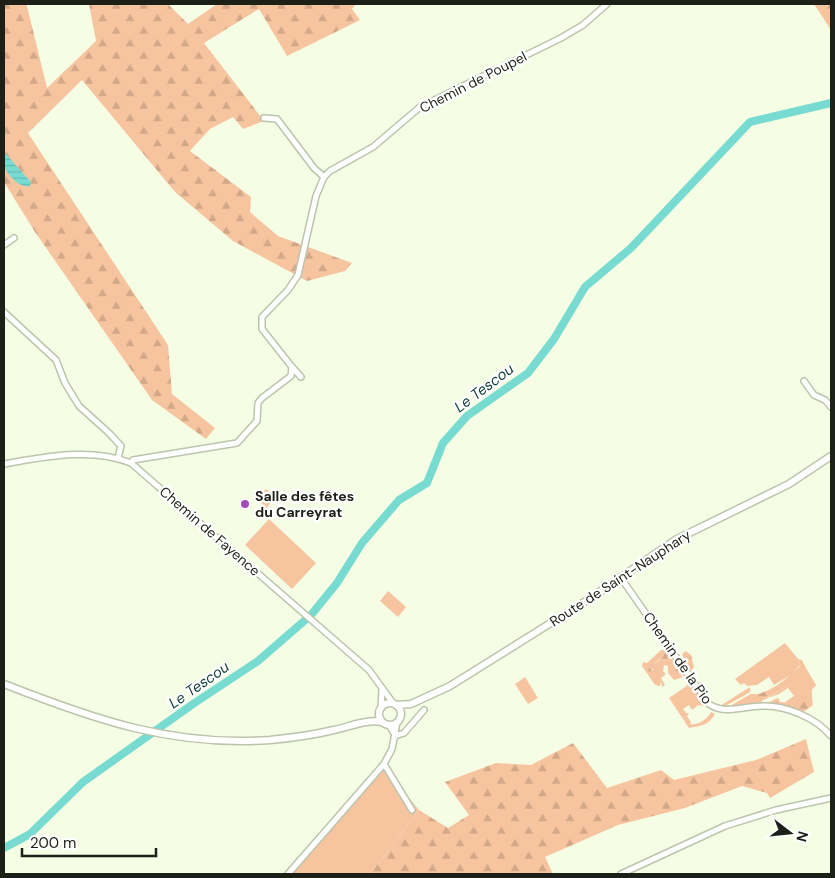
<svg xmlns="http://www.w3.org/2000/svg" width="835" height="878" font-family="'DM Sans',sans-serif">
	<style>
		.grass { fill: #f7c4a0 }
		.forest { fill: url(#forest-firs) }
		.water { fill: url(#water-rules) }
		.lines { fill: none; stroke-linecap: round; stroke-linejoin: round }
		.river { stroke: #77dbd1; stroke-width: 8 }
		.minor-casing { stroke: #bcc5ac; stroke-width: 8 }
		.major-casing { stroke: #bcc5ac; stroke-width: 9 }
		.minor { stroke: #fff; stroke-width: 5 }
		.major { stroke: #fff; stroke-width: 6 }
		.poi-dot { fill: #a44dba; stroke: #fff; stroke-width: 2 }
		.labels { text-anchor: middle; stroke-width: 4.5; stroke-linejoin: round; paint-order: stroke }
		.street-label { font-size: 14px; fill: #1d2017; stroke: #fff }
		.poi-label { font-size: 14px; font-weight: bold; fill: #1d2017; stroke: #fff; text-anchor: start }
		.water-label { font-size: 15px; font-style: italic; fill: #103f3b; stroke: #fff }
	</style>
	<defs>
		<pattern id="forest-firs" width="22" height="20" patternUnits="userSpaceOnUse" patternTransform="scale(1.25)"><rect width="22" height="20" fill="#f7c4a0"/><path d="M5 1l3.5 6h-7zM16 11l3.5 6h-7z" fill="#d3a889"/></pattern>
		<pattern id="water-rules" width="6" height="5" patternUnits="userSpaceOnUse" patternTransform="scale(1.25)"><rect width="6" height="5" fill="#77dbd1"/><path d="M0 2.5h6" fill="none" stroke="#66bcb3"/></pattern>
	</defs>
	<rect width="100%" height="100%" fill="#f5fee5"/>
	<g class="grass">
		<path d="M266,489l10,9 -10,10 -9,-9z"/>
		<path d="M269,519l47,44 -24,26 -47,-44z"/>
		<path d="M388,591l18,16 -8,10 -18,-16z"/>
		<path d="M785,643l13,16 2,6 -8,9 -18,11 -5,-8 -12,8 -10,1 -3,-3 -3,2 -6,-6z"/>
		<path d="M667,654l8,12 -1,3 9,8 -9,3 -6,-7v-7l-4,-1 -1,6 3,3 -5,4 4,7 -3,2 -2,-9 -10,-11 11,-8 6,3z"/>
		<path d="M806,668l10,17 -4,5v16l-6,3 -39,-6 11,-5 2,4 4,1 10,-7 -6,-8 -9,6 -11,4 25,-15z"/>
		<path d="M525,677l13,21 -10,6 -13,-20z"/>
		<path d="M688,685l12,15 -3,6 -5,4 -3,-5 -6,4 3,4h3l-2,3 4,6 -1,2c7,2 18,-5 21,-12l4,2c-6,11 -14,12 -26,14l-20,-30z"/>
		<path d="M750,687v5l-28,16 -8,-4 6,2z"/>
		<path d="M765,691l-4,13 -33,3 23,-13 7,1z"/>
		<path d="M384,768l35,42 -49,64h-79z"/>
	</g>
	<g class="forest">
		<path d="M4,4h21l2,2 20,82 49,-47 -7,-37h79l20,20 29,-20h139l-4,5 8,11 -73,36 -28,-47 -55,34 60,78 -21,8 -10,-12 -23,12 -20,22 61,46 -1,15 28,24 74,27 -7,8 -38,10 -74,-40 -58,-49 -93,-112 -54,53 140,212 4,49 43,34 -9,11 -54,-39 -117,-168 -31,-50z"/>
		<path d="M814,4h17v26z"/>
		<path d="M668,645l11,12v9l7,-2 -4,-10 4,-3 5,4 3,12 -8,10 -12,-6 1,-5 -8,-12v8l-7,-3 -10,8 2,4h4l5,9 -1,6 -5,-1 -13,-19 1,-4 4,1 14,-13h4z"/>
		<path d="M798,659l4,1 4,8 -11,14 -33,19 -11,-1 -12,2 12,-8c15,3 38,-17 49,-28z"/>
		<path d="M689,679l18,26 -1,1 -10,-1 4,-6 -13,-14z"/>
		<path d="M811,691l2,14 -11,8 -35,-9 11,-6 2,4 14,2 4,-9z"/>
		<path d="M806,739l8,33 -44,26 -3,-5 -25,-7 -57,22 -67,17 -73,32 8,17h-183l49,-64 29,18 21,-13 -24,-33 51,-19 35,2 42,-22 34,45 54,-18 13,10 82,-20z"/>
	</g>
	<path class="water" d="M4,152l27,30 -1,4c-10,3 -24,-12 -26,-21 -1,-4 0,-9 0,-13z"/>
	<g class="lines">
		<path class="river" d="M4,848l26,-14 53,-52 110,-78 65,-43 53,-46 26,-32 25,-40 37,-43 28,-17 16,-40 24,-27 61,-43 26,-34 31,-52 46,-39 119,-126 81,-19"/>
		<g class="minor-casing">
			<g id="minor">
				<path d="M264,118l13,1 37,49 10,9"/>
				<path d="M4,245l10,-7"/>
				<path d="M4,312l52,48 9,23 14,23 30,27 12,13 -3,12"/>
				<path d="M292,367l9,10"/>
				<path d="M804,381l10,14 11,5 6,7"/>
				<path d="M131,463l2,-3 104,-17 20,-22 1,-18 4,-5 29,-22 1,-9 -30,-38v-12l26,-27 10,-15 18,-79 8,-19 6,-6 43,-24 47,-40 141,-69 22,-13 24,-21"/>
				<path d="M4,464c41,-7 87,-17 127,-1l238,207 24,33"/>
				<path d="M621,578l88,126c15,11 35,2 53,2 24,-1 54,12 69,30"/>
				<path d="M381,708l1,-18"/>
				<path d="M389,725l6,10"/>
				<path d="M395,736l9,-3 20,-23"/>
				<path d="M384,764l28,46"/>
				<path d="M288,874l96,-110 8,-15 5,-27"/>
				<path d="M621,874l104,-48 51,-16 55,-12"/>
			</g>
		</g>
		<g class="major-casing">
			<g id="major">
				<path d="M4,684c89,35 168,63 266,56 21,-2 43,-5 64,-10 15,-3 32,-11 48,-8"/>
				<circle cx="390" cy="714" r="11"/>
				<path d="M396,705l15,-1 39,-18 139,-87 88,-60 112,-55 42,-28"/>
			</g>
		</g>
		<use href="#minor" class="minor"/>
		<use href="#major" class="major"/>
	</g>
	<circle class="poi-dot" cx="245" cy="504" r="5"/>
	<g class="labels">
		<g class="street-label">
			<text transform="translate(473 82) rotate(-27)" y="5">Chemin de Poupel</text>
			<text transform="translate(210 531) rotate(41)" y="5">Chemin de Fayence</text>
			<text transform="translate(620 578) rotate(-33)" y="5">Route de Saint-Nauphary</text>
			<text transform="translate(678 658) rotate(55)" y="5">Chemin de la Pio</text>
		</g>
		<g class="poi-label">
			<text x="255" y="501">Salle des fêtes<tspan x="255" dy="16">du Carreyrat</tspan></text>
		</g>
		<g class="water-label">
			<text transform="translate(484 388) rotate(-37)" y="5">Le Tescou</text>
			<text transform="translate(199 685) rotate(-35)" y="5">Le Tescou</text>
		</g>
	</g>
	<rect width="835" height="878" fill="none" stroke="#1d2017" stroke-width="10"/>
	<g transform="translate(790 833) rotate(106)" stroke="#ffffff" stroke-width="4" paint-order="stroke">
	<path d="M0-4L9 19L0 12L-9 19Z" fill="#1d2017"/>
	<text y="-8" font-size="14" font-weight="bold" text-anchor="middle" fill="#1d2017">N</text>
	</g>
	<path d="M22 848v8h134v-8" fill="none" stroke="#1d2017" stroke-width="2.5"/>
	<text x="30" y="848" font-size="15" fill="#1d2017" stroke="#ffffff" stroke-width="4" paint-order="stroke">200 m</text>
</svg>
